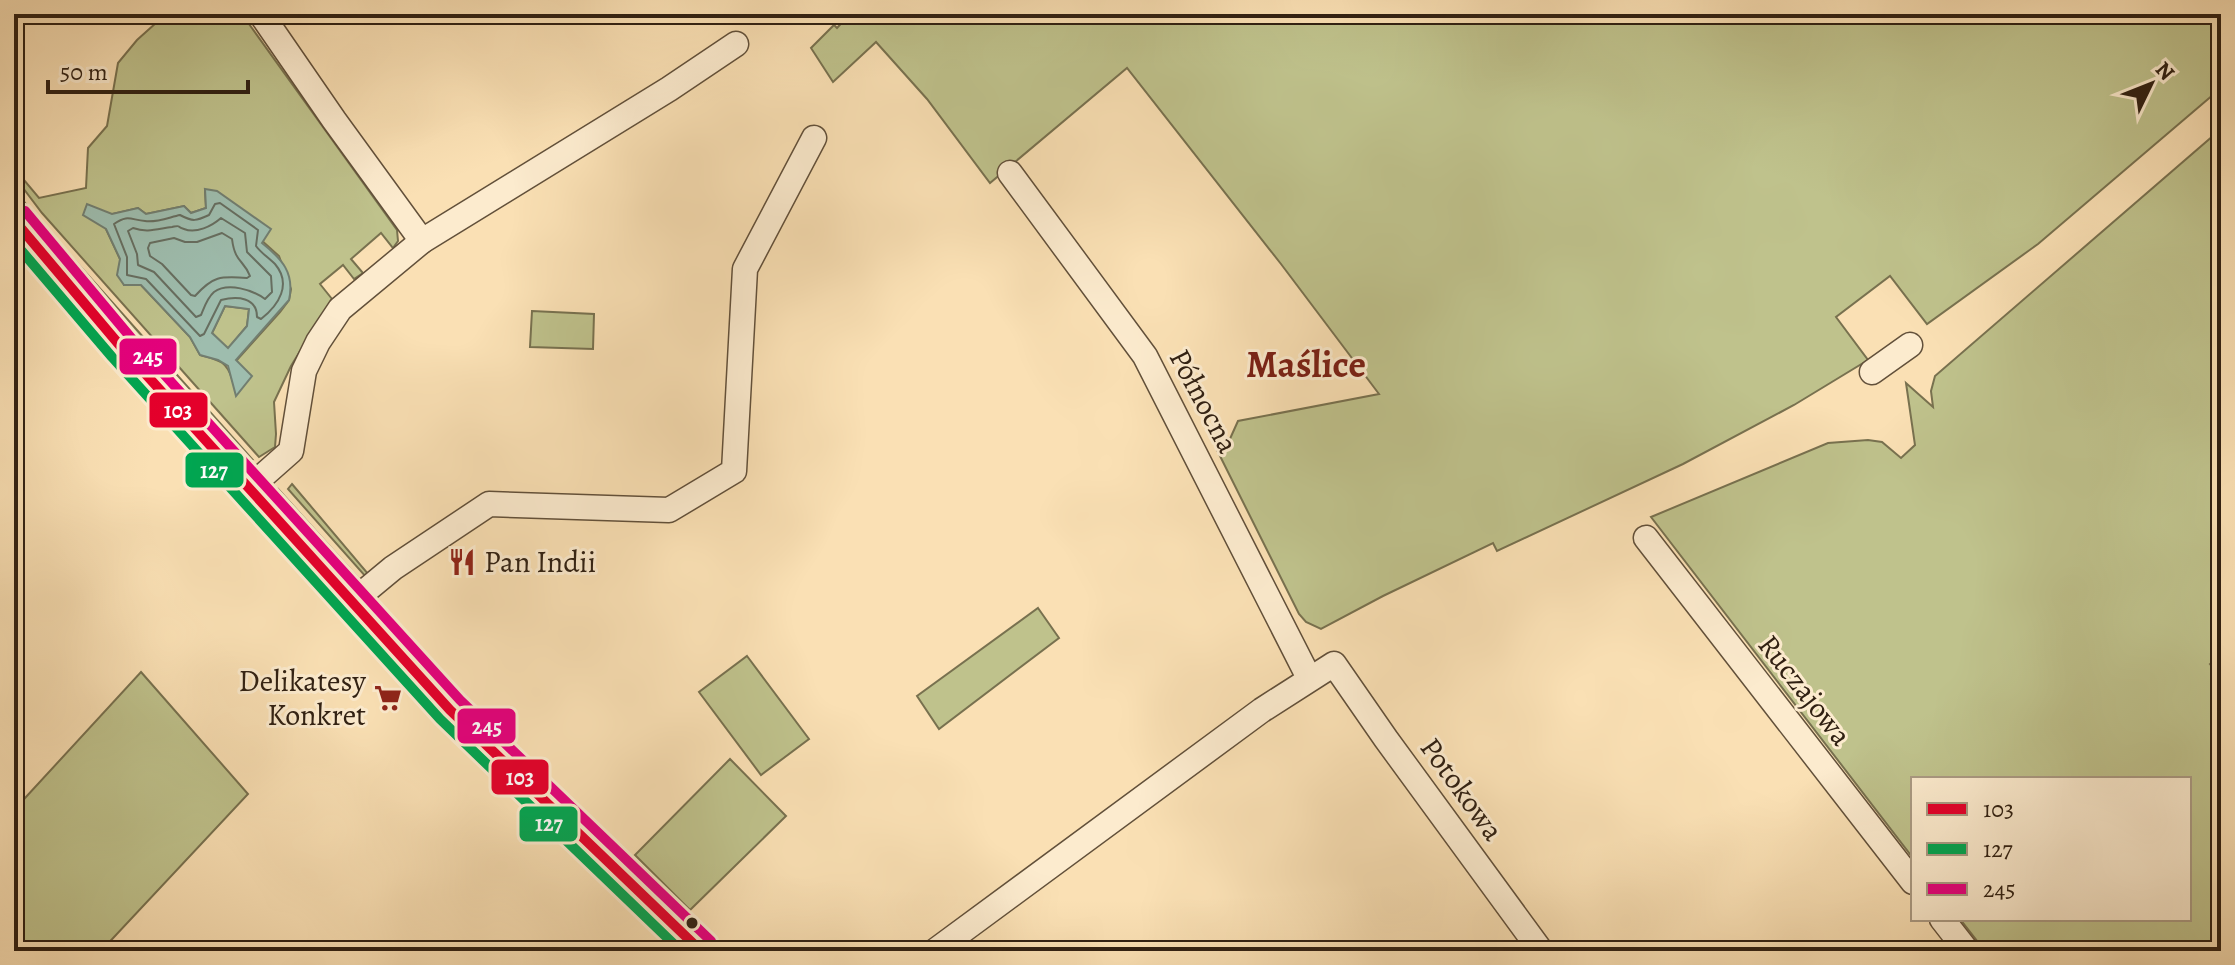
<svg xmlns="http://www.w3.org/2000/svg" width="2235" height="965" font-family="Alegreya,serif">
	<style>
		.green { fill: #bfc28c; stroke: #78714f; stroke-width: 2; fill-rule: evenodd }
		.water { fill: #9ebdae; stroke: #727e70; stroke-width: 2; fill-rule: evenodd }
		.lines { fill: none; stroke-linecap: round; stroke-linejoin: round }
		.shore { stroke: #676e60; stroke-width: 2 }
		.street-casing { stroke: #62503a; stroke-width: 27 }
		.secondary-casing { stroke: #302012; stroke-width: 37 }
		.street { stroke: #fcebce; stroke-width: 24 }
		.secondary { stroke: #fcebce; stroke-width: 34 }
		.bus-1-casing { stroke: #fcebce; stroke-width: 16 }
		.bus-2-casing { stroke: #fcebce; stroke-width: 16 }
		.bus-3-casing { stroke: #fcebce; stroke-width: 16 }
		.bus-1 { stroke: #e4002b; stroke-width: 10 }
		.bus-2 { stroke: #00a651; stroke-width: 10 }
		.bus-3 { stroke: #e5007d; stroke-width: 10 }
		.bus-dot { fill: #302012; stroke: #fcebce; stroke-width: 3 }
		.labels { text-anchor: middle; stroke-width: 6; stroke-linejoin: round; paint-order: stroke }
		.street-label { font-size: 30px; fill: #302012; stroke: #fcebce }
		.poi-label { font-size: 30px; fill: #302012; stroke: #fcebce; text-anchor: start }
		.district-label { font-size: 38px; font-weight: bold; fill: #7a1f14; stroke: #fcebce }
		.line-badge { stroke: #fcebce; stroke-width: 3 }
		.badge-label { font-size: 22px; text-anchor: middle; font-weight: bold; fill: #fff }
	</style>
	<rect width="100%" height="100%" fill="#fae0b4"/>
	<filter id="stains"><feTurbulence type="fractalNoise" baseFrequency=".0025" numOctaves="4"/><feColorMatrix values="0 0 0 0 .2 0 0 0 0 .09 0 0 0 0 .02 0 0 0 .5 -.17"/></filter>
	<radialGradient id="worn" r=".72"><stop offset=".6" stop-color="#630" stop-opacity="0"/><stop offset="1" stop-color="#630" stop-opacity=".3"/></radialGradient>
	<g class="green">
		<path d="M166,14h60l23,10 148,206 1,11 -5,7 -12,-15 -30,26 12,14 -9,6 -11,-14 -23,19 12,15 -41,67 -17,36 2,32 -1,13 -16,10 -217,-244 -28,-37v-8l25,30 47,-10 2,-40 19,-22 11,-63 19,-23zM205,190l74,66 12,33 -2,11 -9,12 -44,49 -4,18c-6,-19 -14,-19 -32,-24l-10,-18 -49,-52h-17l-4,-26 -14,-30 6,-15 26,-6 8,6 38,-8 7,7 15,-5z"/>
		<path d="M850,14h1371v74l-183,156 -111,80 -37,-48 -54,41 32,43 -74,45 -111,59 -186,87 -4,-8 -110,53 -62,33 -15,-7 -7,-8 -82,-164 12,-9 9,-20 141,-27 -98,-130 -154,-196 -137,115 -63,-84 -51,-57 -43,40 -22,-34 23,-23 3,3z"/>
		<path d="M2221,129v525l-11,10 11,13v274h-236l-25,-32h229v-140h-276v79l-262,-341 177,-74 40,-3 14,2 19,16 14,-13 -9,-62 27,24 -2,-16 4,-15z"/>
		<path d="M14,189l24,30 214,240 -10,-1 -165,-183 -63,-74z"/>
		<path d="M225,306l24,3 -2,17 -19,23 -16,-16z"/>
		<path d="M532,311l62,3 -1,35 -63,-2z"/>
		<path d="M292,484l77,91 -3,2 -78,-88z"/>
		<path d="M279,490l82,91 -10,1 -70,-78z"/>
		<path d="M1038,608l21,30 -120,91 -22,-33z"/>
		<path d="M747,656l62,83 -48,36 -62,-83z"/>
		<path d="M141,672l107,122 -147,157h-87v-141z"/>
		<path d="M730,759l56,57 -96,94 -55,-55z"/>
	</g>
	<path class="water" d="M205,189l12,2 54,38 -9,14c20,16 33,30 27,57l-53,60 16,16 -16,20 -8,-30 -10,-6 -18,-5 -10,-18 -49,-52h-17l-7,-10 3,-16 -14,-30 -23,-14 4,-11 25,10 26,-6 8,6 38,-8 7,7 15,-5zM225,306l24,3 -2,17 -19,22 -16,-15z"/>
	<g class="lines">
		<g class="shore">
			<path d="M220,203l38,27 -2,16c5,7 13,12 19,18 17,20 4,41 -14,55l-4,-2c0,-20 -20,-21 -36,-17l-17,34 -4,2 -54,-57 -19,-4v-18l-13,-33c14,-10 17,-4 31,-3 11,2 25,-4 35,-6 13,7 16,6 29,0l6,-11z"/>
			<path d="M221,218l24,15 2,19 24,24 1,16 -7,7c-12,-9 -37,-17 -51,-7 -7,6 -10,16 -13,23l-5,2 -42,-45 -16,-7 -1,-11 -9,-23 5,-3c14,5 24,1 39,-1 10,-2 3,-1 12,2 12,5 28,-3 37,-11z"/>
			<path d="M222,233l10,6c3,24 12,21 18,37l-3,2c-27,-2 -34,-2 -52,18l-4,-1 -29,-31 -12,-8 -2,-8 2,-5 24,-5 11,4h12z"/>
		</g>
		<g class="street-casing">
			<g id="street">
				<path d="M261,14l73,106 88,121"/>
				<path d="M1010,173l135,183 164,322"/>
				<path d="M1872,372l38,-27"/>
				<path d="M248,489l43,-38 13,-80 14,-29 22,-33 82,-68 247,-152 67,-45"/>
				<path d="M1646,538l267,344"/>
				<path d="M352,602l41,-34 96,-64 180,6 65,-39 11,-202 69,-131"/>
				<path d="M1942,919l25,32"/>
				<path d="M935,951l327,-241 72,-46 52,75 155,212"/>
			</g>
		</g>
		<g class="secondary-casing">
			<path id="secondary" d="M14,220l53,65 55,63 328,362 136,132 115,109"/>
		</g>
		<use href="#street" class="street"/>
		<use href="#secondary" class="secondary"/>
		<g class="bus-1-casing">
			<path id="bus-1" d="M14,220l108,128 328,362 251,241"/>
		</g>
		<g class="bus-2-casing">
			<path id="bus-2" d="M14,242l98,115 328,362 241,232"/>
		</g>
		<g class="bus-3-casing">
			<path id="bus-3" d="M25,211l107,128 328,361 251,241"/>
		</g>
		<use href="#bus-1" class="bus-1"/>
		<use href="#bus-2" class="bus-2"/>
		<use href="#bus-3" class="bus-3"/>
	</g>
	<defs>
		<g id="restaurant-bare" transform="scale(2.16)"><path d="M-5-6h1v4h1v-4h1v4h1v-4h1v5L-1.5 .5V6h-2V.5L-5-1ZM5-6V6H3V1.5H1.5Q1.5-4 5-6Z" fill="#8f2418" stroke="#fcebce" stroke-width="2.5" paint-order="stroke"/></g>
		<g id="supermarket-bare" transform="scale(2.16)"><path d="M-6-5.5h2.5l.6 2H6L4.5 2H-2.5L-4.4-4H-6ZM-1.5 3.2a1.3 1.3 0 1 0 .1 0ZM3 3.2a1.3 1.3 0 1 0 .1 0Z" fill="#8f2418" stroke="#fcebce" stroke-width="2.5" paint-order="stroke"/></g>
	</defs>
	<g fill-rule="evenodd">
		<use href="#restaurant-bare" x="462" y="562"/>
		<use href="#supermarket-bare" x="388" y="698"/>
	</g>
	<circle class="bus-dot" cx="692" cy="923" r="7"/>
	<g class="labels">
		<g class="street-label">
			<text transform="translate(1204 401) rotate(62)" y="10">Północna</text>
			<text transform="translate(1805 690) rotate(52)" y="10">Ruczajowa</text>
			<text transform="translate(1462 789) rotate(54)" y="10">Potokowa</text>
		</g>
		<g class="poi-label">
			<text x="484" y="572">Pan Indii</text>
			<text x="366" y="691" text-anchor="end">Delikatesy<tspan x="366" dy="34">Konkret</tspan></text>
		</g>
		<g class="district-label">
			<text x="1306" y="377">Maślice</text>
		</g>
	</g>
	<g class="line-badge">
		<rect x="118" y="337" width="60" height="39" rx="8" fill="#e5007d"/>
		<rect x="148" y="391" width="61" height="38" rx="8" fill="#e4002b"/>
		<rect x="184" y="451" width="61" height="38" rx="8" fill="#00a651"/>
		<rect x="456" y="707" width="61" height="38" rx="8" fill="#e5007d"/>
		<rect x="490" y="758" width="60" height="38" rx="8" fill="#e4002b"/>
		<rect x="518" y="805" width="61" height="38" rx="8" fill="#00a651"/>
	</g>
	<g class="badge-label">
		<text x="148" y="364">245</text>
		<text x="178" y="418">103</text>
		<text x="214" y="478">127</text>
		<text x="487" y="734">245</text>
		<text x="520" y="785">103</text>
		<text x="549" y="831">127</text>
	</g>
	<rect width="2235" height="965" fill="none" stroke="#fae0b4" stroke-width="48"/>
	<rect x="16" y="16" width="2203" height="933" fill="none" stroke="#302012" stroke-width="4"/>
	<rect x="24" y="24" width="2187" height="917" fill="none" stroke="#302012" stroke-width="2"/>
	<rect x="1911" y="777" width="280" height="144" fill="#fcebce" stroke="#aa9a83" stroke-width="2"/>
	<rect x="1927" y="803" width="40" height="12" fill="#e4002b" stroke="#aa9a83" stroke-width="2"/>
	<text x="1983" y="817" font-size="24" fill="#302012">103</text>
	<rect x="1927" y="843" width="40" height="12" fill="#00a651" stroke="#aa9a83" stroke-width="2"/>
	<text x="1983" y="857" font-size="24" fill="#302012">127</text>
	<rect x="1927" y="883" width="40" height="12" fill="#e5007d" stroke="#aa9a83" stroke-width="2"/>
	<text x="1983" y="897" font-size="24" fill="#302012">245</text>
	<g transform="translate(2151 84) rotate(47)" stroke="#fcebce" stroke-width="6" paint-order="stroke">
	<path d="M0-6L14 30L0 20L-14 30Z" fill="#302012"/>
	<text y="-12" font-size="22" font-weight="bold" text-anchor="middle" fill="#302012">N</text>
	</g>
	<path d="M48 80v12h200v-12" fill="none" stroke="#302012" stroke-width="4"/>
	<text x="60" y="80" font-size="24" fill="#302012" stroke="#fcebce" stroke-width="6" paint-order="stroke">50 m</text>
	<rect width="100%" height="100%" filter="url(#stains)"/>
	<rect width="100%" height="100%" fill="url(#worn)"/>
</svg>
